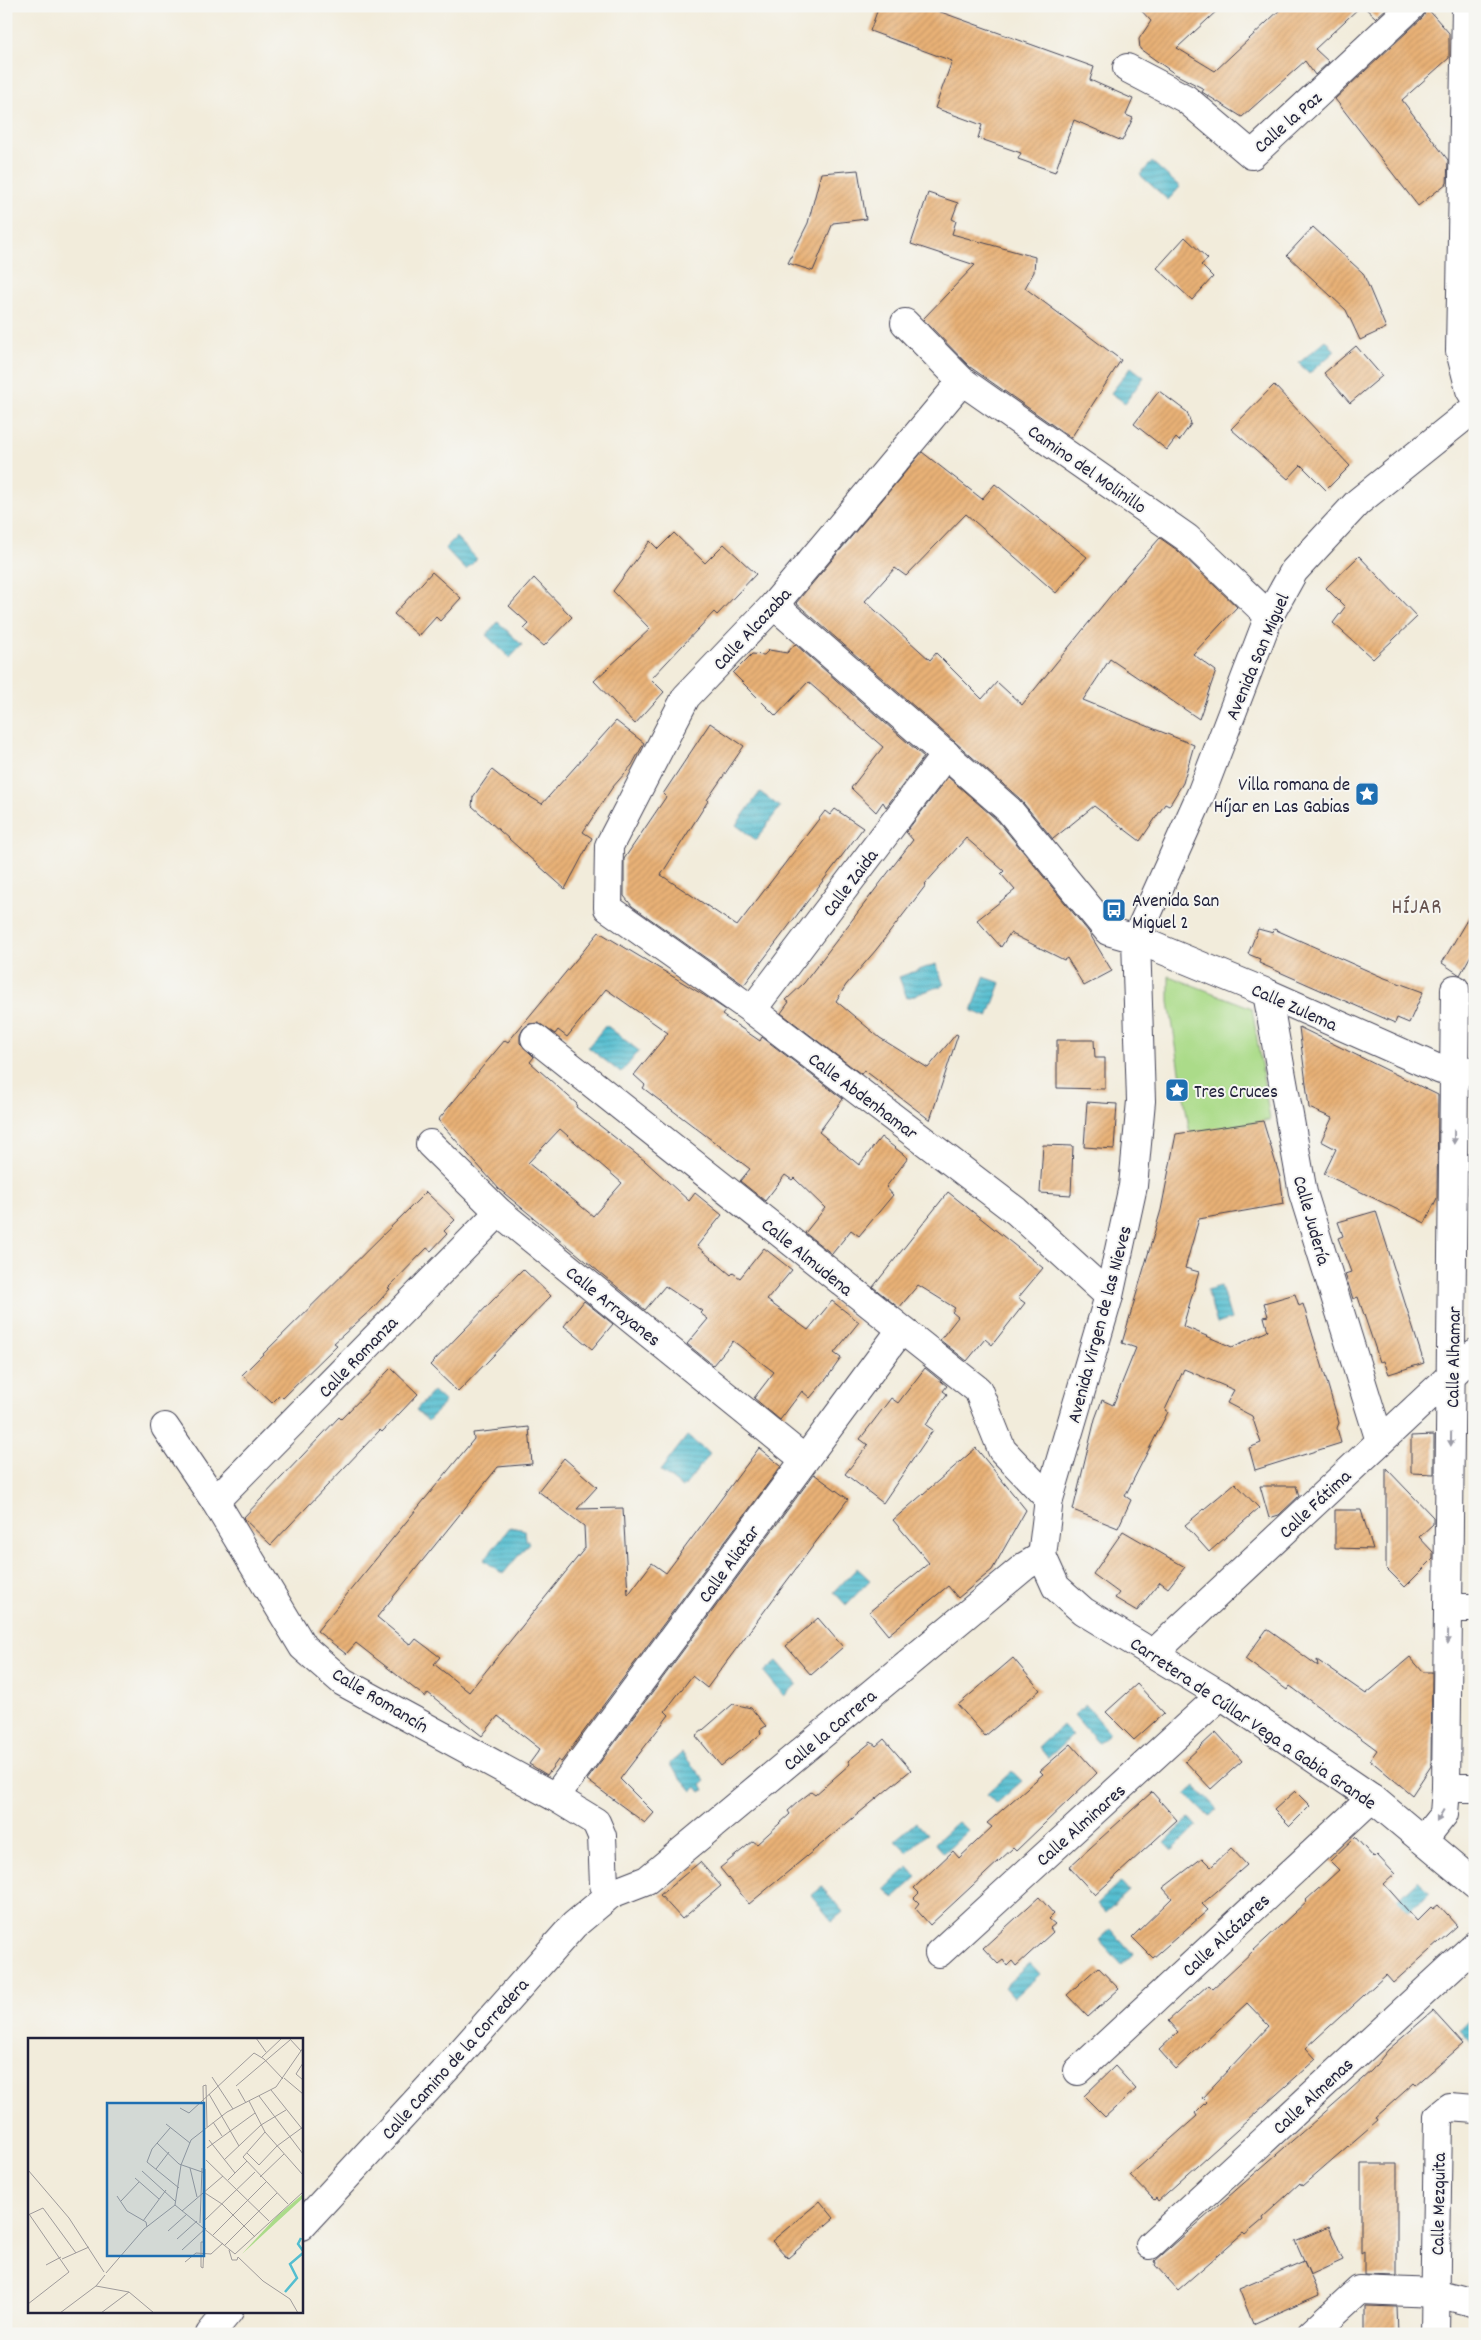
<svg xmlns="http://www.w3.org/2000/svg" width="1481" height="2340" font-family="Dekko,sans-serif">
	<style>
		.green { fill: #abdb89; stroke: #667e62 }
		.water { fill: url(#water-rules); stroke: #3b7086 }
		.building { fill: url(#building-hatch); fill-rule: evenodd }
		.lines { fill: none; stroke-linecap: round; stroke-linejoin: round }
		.street-casing { stroke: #414053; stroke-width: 30 }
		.secondary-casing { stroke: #414053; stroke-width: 30 }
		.street { stroke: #fff; stroke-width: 28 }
		.secondary { stroke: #fff; stroke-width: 28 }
		.oneway { fill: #9c9ca7 }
		.labels { text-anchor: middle; stroke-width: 4; stroke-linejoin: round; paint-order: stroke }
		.street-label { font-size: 19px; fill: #22223b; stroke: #f6f6f2 }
		.poi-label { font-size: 19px; fill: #22223b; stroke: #f6f6f2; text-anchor: start }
		.quarter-label { font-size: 21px; letter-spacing: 1px; fill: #675450; stroke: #f6f6f2 }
		.inset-river { fill: none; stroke: #54bed0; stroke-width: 2.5 }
		.inset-road { fill: none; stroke: #9f9b9b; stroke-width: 1 }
		.view { fill: #1f6fb2; fill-opacity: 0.15; stroke: #1f6fb2; stroke-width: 2.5 }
		.inset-edge { fill: none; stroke: #22223b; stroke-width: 2.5 }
	</style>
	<defs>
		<pattern id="water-rules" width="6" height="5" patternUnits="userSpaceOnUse" patternTransform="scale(1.25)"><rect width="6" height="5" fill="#54bed0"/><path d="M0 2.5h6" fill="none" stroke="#459aaa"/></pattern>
		<pattern id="building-hatch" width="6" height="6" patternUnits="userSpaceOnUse" patternTransform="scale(1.25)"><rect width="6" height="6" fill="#e8b176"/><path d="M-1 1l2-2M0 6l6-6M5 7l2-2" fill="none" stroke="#c79867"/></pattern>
	</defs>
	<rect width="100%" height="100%" fill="#f6f6f2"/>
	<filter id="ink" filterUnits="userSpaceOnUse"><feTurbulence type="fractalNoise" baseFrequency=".02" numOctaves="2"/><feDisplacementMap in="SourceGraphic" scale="10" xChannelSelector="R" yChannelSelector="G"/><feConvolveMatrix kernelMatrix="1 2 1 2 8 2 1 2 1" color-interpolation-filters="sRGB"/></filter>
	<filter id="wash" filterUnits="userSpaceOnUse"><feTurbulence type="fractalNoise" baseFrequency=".0096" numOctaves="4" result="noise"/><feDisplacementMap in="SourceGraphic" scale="20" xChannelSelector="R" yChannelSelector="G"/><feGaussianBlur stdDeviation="1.12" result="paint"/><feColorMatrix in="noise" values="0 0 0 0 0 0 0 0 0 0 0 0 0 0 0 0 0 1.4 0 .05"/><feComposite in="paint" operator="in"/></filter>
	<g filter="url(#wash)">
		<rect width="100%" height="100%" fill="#f2ecdb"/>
		<path class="green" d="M1169,976l83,32 18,112 -80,14 -21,-132z"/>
		<g class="water">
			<path d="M1152,162l28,25 -12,13 -28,-25z"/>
			<path d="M1326,340l9,11 -26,23 -10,-11z"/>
			<path d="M1131,367l13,10 -19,26 -14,-10z"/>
			<path d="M456,537l21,22 -11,11 -21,-22z"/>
			<path d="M498,622l24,23 -12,13 -24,-23z"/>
			<path d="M760,792l20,15 -24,33 -20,-15z"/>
			<path d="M936,964l8,21 -37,13 -8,-21z"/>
			<path d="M984,977l17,6 -13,34 -16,-6z"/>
			<path d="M606,1025l33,26 -18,22 -33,-26z"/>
			<path d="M1221,1286l10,33 -14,5 -10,-34z"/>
			<path d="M433,1391l12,11 -17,19 -12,-11z"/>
			<path d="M687,1436l23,18 -27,34 -23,-17z"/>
			<path d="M510,1527l15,3 1,9 3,4 -26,31 -19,-14z"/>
			<path d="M857,1568l13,12 -24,25 -12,-13z"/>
			<path d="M777,1661l20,23 -13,12 -20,-24z"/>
			<path d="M1086,1705l24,28 -12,10 -24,-28z"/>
			<path d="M1063,1725l10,10 -25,23 -9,-11z"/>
			<path d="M682,1753l23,28 -4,3 3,6 -3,2 -4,-5 -5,4 -23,-27z"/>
			<path d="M1012,1771l10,10 -26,23 -9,-10z"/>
			<path d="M1195,1786l22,23 -8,8 -23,-23z"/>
			<path d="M1190,1818l7,8 -24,24 -8,-8z"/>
			<path d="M916,1822l11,12 -20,18 -12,-12z"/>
			<path d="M958,1822l10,9 -24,22 -9,-10z"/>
			<path d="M908,1867l9,10 -23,21 -9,-9z"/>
			<path d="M1418,1879l12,13 -22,20 -11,-13z"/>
			<path d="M1121,1882l8,9 -24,22 -8,-9z"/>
			<path d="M822,1887l21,25 -11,9 -21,-25z"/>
			<path d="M1111,1929l22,25 -12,11 -22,-25z"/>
			<path d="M1030,1963l10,11 -26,24 -10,-11z"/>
			<path d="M1472,2018l3,4v25l-15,-17z"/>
		</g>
		<g id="blocks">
			<g class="building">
				<path d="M879,6h45l170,61 -4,13 43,19 -7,16 7,3 -11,23 -48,-21 -19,52 -37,-13 3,-6 -43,-15 4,-13 -47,-17 17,-47 -82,-30z"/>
				<path d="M1137,6h85l-45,42 38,23 69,-65h77l-46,43 14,13 -14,13 -10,-14 -63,56 -40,-25 2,-3 -29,-15 -35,-25 -1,-10 12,-18z"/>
				<path d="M1363,6h26l-13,12z"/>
				<path d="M1427,8l22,25v25l-47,42 46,60 -1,23 -29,23 -83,-107 88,-82z"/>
				<path d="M858,170l8,49 -33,4 -20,48 -25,-8 20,-40 13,-50z"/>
				<path d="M928,193l30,10 -6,16 4,2 -4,13 83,23 -1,15 -9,16 96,72 -50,78 -101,-71 -47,-48 52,-54 -64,-21z"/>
				<path d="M1313,227l50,46 23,55 -26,12 -14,-30 -59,-55z"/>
				<path d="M1185,237l23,22 -7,6 12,12 -21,23 -35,-32z"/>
				<path d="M1356,346l26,30 -32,27 -26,-30z"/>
				<path d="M1274,385l76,81 -24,24 -25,-25 -13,14 -57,-50z"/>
				<path d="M1159,391l28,21 4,12 -12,17 -3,-3 -9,12 -33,-26z"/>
				<path d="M922,452l60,47 13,-15 92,73 -31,36 -90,-79 -60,62 -11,-8 -30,33 65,59 6,-7 46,46 15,-17 25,23 106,-131 32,-36 17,12 60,57 -44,47 23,17 -17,48 -89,-60 -27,41 111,45 -11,38 -14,23 -4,-2 -25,37 -46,-35 -41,33 -34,-41 -223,-195z"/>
				<path d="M674,533l31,30 19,-19 32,30 -39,41 -3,-3 -63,67 13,13 -29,32 -41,-43 56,-52 -37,-38 37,-50 8,8z"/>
				<path d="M1359,556l58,61 -44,42 -40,-36 12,-16 -19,-19z"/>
				<path d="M432,572l29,26 -21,23 -4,-4 -17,19 -25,-22z"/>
				<path d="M534,578l38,39 -28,29 -20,-17 5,-5 -20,-18z"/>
				<path d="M795,644l129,113 -38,50 -3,-5 -7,10 -25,-24 32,-41 -75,-65 -32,34 -43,-43 19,-19 12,1 5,-5 18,3z"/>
				<path d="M616,721l28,22 -12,22 -20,23 -29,44 9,6 -27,51 -93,-83 1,-9 19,-27 20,16 30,18z"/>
				<path d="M710,723l34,23 -37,54 1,1 -47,74 30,20 46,31 88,-115 5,4 5,-6 28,19 -119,157 -112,-79 -8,-10v-37l42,-62 -3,-3z"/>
				<path d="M948,777l50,44 90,110 24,40 -28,15 -17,-28 -3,2 -54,-27 -9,14 -24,-27 38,-30 -14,-16 3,-3 -38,-33 -41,46 1,1 -50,65 -30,35 -10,16 44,37 48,30 28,-34 2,1 -28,85 -66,-50 -3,4 -80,-61 8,-11 -3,-2 18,-17 109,-143 -7,-8z"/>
				<path d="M1475,906v42l-15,27 -18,-12z"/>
				<path d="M1258,929l15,4 1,-4 108,48 41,15 -14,31 -12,-5 -2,5 -136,-60 1,-4 -12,-5z"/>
				<path d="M599,932l106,64 21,14 -4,5 38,26 2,-4 81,62 -24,33 40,33 22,-28 27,21 -22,29 7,8 -34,41 -8,-6 -19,24 -27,-21 20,-25 -31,-30 -2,2 -7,-5 -20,26 -25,-20 10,-12 -107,-81 2,-3 -11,-10 34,-42 -62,-44 -39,48 -9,-7 -3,4 -17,-11 -9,1 -6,5 -3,6v8l14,14 -4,5 47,42 -1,3 69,54 44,40 6,-8 27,22 -25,31 34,29 2,-2 7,5 24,-30 28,22 -25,30 41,30 24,-29 27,21 -25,31 7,5 -14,20 -17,20 -8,-7 -22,29 -26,-22 20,-26 -41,-31 -20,24 -26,-21 21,-25 -8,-6 2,-2 -37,-25 -20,24 -146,-121 -61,-69 67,-80 3,2zM560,1129l62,54 -29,33 -65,-53z"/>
				<path d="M1299,1027l139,68 -1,103 -12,25 -101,-49 12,-25 -15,-8 11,-23 -23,-10z"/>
				<path d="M1057,1040h37l1,18h10v31l-48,-1z"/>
				<path d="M1087,1102l30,2 -3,45 -30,-2z"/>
				<path d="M1263,1121l17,56 4,27 -85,15 -14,49 14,4 -16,54 49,21 36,-16 -4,-14 4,-1 -4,-13 31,-9 4,12 4,-2 19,61 17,58 -2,5 4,15 -86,27 -6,-22 12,-5 -9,-27 -25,-13 7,-13 -50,-21 -19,41 3,2 -43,84 6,4 -13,28 -45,-18 22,-91 7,-19 11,5 23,-57 -14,-5 39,-133 15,-76z"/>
				<path d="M1043,1145l30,1 -2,49 -31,-2z"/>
				<path d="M426,1192l29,28 -11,11 3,3 -16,17 -4,-3 -39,40 2,1 -17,19 -39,35 3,2 -54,53 -3,-3 -8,8 -30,-28z"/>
				<path d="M948,1192l95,76 -25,30 7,5 -33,42 -7,-6 -18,22 -27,-21 18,-23 -6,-5 3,-4 -37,-23 -19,23 -26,-21z"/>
				<path d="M1376,1211l48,152 -35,11 -5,-13 -4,1 -22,-65 -5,2 -8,-25 6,-2 -13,-34 5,-2 -5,-14z"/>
				<path d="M523,1269l28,27 -93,96 -28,-27z"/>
				<path d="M584,1301l29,23 -21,25 -28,-23z"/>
				<path d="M391,1368l27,26 -36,38 -2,-2 -109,115 -28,-27 78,-82 18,-19 2,2z"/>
				<path d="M925,1368l22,18 -4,5 4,3 -21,31 7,5 -50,73 -38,-29 23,-29 -8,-6 31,-41 7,5z"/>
				<path d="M529,1427l3,37 -34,3 -121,150 34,28 5,-6 24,18 -6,7 35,28 116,-144 -1,-22 -46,-35 26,-33 33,29 -20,22 46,-1 5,87 24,-32 14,10 93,-125 22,18 -220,296 -3,-2 -11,15 -18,-11 11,-15 -42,-33 -16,20 -54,-43 -3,4 -69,-54 -10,11 -29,-23 157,-192 -1,-6z"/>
				<path d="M1434,1435v39l-23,-1v-37z"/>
				<path d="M976,1448l50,62 -34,60 -34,28 -10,-12 -60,49 -19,-23 60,-49 -36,-43z"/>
				<path d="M1386,1468l47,49v7l-14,13 14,15v7l-28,28 -19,-19z"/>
				<path d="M814,1474l34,25 -141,189 -15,-12 -27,35 4,4 -49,64 34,34 -9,10 -58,-43z"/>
				<path d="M1235,1483l24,25 -50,44 -24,-27z"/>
				<path d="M1260,1486h36l3,10 -20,19 -10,3z"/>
				<path d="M1335,1510h26l12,39 -38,-1z"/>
				<path d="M1123,1531l62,36 -17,21 -8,-6 -23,29 -22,-13 4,-5 -26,-19z"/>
				<path d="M818,1618l25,29 -32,28 -25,-29z"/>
				<path d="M1267,1629l51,37 -1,-6 49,34 44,-37 13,15h9l-1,94 -19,29 -42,-35 7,-10 -87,-64 -3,4 -42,-31z"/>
				<path d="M1013,1658l27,32 -55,46 -27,-31z"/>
				<path d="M1137,1684l27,29 -30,27 -28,-28z"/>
				<path d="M733,1704l18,4 15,18 -6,4 1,4 -40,32 -25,-30z"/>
				<path d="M1216,1732l26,29 -31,28 -26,-28z"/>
				<path d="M884,1739l27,31 -162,134 -29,-36 33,-27 4,3 33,-30 -2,-3 10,-9 13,-10 4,3 35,-31 -2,-3 23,-19 5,4z"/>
				<path d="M1071,1744l26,29 -81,78 -3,-3 -83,77 -15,-17 4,-5 -5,-5 5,-5 -5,-5 39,-37 6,7 33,-31 -5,-4 56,-49 -3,-3z"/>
				<path d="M1295,1791l15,15 -20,20 -16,-16z"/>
				<path d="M1152,1792l25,28 -82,75 -26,-28z"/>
				<path d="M1355,1837l19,21 3,-3 18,19 -11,10 33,37 14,-14 2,2 5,-4 19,21 -64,57 -7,-8 -80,73 10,11 -158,142 -2,-3 -2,2 -24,-25 67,-59 -2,-3 11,-11 -4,-4 67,-72 -22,-23 -71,66 -17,-19 19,-18 -10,-11 40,-36 4,4 95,-88 -1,-1 33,-30 -9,-9z"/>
				<path d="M1231,1848l16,17 -45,39 6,6 -55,48 -21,-21 40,-39 -9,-10 39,-30 9,9z"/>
				<path d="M700,1862l21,24 -39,33 -22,-24z"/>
				<path d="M1039,1897l15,17 -5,5 6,5 -5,4 3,4 -37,34 -4,-5 -5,5 -4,-6 -5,4 -15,-16z"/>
				<path d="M1098,1967l21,22 -31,28 -21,-22z"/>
				<path d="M1433,2011l30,33 -47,41 -2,-2 -38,34 2,3 -76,66 -2,-3 -37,34 1,2 -19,16 -2,-2 -65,57 -23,-25 1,-2 -1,-2 186,-163 31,-28 16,-20z"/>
				<path d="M1115,2066l21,23 -31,28 -21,-21z"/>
				<path d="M1361,2164h36v112l-33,-1v-24l-3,2z"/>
				<path d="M820,2201l14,17 -46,40 -16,-17z"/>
				<path d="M1329,2227l14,33 -33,15 -15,-34z"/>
				<path d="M1304,2261l15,34 -66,29 -14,-35z"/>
				<path d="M1365,2306l32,1 1,27h-33z"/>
			</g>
		</g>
	</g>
	<g filter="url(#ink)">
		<use href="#blocks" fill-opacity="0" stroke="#414053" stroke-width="1"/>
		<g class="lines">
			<g class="street-casing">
				<g id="street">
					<path d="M1466,6l-6,345 10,39 5,8"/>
					<path d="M1127,68l59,31 66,56 160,-149"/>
					<path d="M905,323l57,58 225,157 82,78"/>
					<path d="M962,381l-188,224 -88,92 -77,149 -1,62 144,102 264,201 93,85"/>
					<path d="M774,605l235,205 99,121 28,8 131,54 174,77 34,1"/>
					<path d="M1267,993l36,200 77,248"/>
					<path d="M752,1010l194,-256"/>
					<path d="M535,1038l443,352 24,60 47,49"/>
					<path d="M430,1144l69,68 305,247"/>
					<path d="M165,1427l50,74 88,146 40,35 212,115 41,25 6,14 2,49 7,9"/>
					<path d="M215,1501l284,-289"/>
					<path d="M1449,1608h26"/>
					<path d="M1154,1653l321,-300"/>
					<path d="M1446,1788h29"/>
					<path d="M555,1797l346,-467"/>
					<path d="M1423,1840l21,-26 2,-26 9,-799"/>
					<path d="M939,1953l282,-258"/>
					<path d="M1078,2071l294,-273"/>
					<path d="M1150,2245l325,-300"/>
					<path d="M1311,2334l48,-44 77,3 39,10"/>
					<path d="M1435,2334l3,-218 11,-9 26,2"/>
				</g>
			</g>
			<g class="secondary-casing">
				<g id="secondary">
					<path d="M1042,1556l7,-57 60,-203 24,-110 8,-85 -5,-162 65,-145 68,-178 25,-45 64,-69 117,-94"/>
					<path d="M1042,1556l14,31 27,24 138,84 151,103 103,86"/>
					<path d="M301,2226l147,-159 126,-142 37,-31 36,-14 378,-314 17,-10"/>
					<path d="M210,2334l19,-23"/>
				</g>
			</g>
			<use href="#street" class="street"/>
			<use href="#secondary" class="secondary"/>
		</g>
		<defs><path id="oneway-solid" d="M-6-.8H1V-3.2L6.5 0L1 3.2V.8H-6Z" transform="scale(1.25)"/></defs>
		<g class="oneway">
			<use href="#oneway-solid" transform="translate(1454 1137) rotate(91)"/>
			<use href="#oneway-solid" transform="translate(1451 1439) rotate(91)"/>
			<use href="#oneway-solid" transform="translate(1448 1637) rotate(91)"/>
			<use href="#oneway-solid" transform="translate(1440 1816) rotate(120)"/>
		</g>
	</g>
	<defs>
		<g id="sight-square" transform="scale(1.25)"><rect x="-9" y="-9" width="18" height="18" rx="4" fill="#1f6fb2" stroke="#f6f6f2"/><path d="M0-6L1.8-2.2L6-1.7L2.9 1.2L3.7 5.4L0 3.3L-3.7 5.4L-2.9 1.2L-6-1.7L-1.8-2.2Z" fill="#fff"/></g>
		<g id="bus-square" transform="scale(1.25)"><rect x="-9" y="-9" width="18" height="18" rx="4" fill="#1f6fb2" stroke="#f6f6f2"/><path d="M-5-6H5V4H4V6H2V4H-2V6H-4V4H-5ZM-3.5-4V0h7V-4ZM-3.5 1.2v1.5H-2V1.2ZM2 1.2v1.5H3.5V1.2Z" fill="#fff"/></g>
	</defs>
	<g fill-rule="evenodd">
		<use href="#sight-square" x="1367" y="794"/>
		<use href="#bus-square" x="1114" y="910"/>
		<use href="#sight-square" x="1177" y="1090"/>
	</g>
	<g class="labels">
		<g class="street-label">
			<text transform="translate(1287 121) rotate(-41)" y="7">Calle la Paz</text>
			<text transform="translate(1088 468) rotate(35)" y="7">Camino del Molinillo</text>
			<text transform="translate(751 628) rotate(-47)" y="7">Calle Alcazaba</text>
			<text transform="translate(1256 656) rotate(-67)" y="7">Avenida San Miguel</text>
			<text transform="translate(849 882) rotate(-53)" y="7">Calle Zaida</text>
			<text transform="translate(1295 1006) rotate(24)" y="7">Calle Zulema</text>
			<text transform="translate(864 1095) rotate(37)" y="7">Calle Abdenhamar</text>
			<text transform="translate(1313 1220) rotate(74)" y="7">Calle Judería</text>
			<text transform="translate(808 1256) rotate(39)" y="7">Calle Almudena</text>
			<text transform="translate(614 1305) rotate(39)" y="7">Calle Arrayanes</text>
			<text transform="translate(1098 1324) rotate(-75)" y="7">Avenida Virgen de las Nieves</text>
			<text transform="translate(357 1356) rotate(-46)" y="7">Calle Romanza</text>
			<text transform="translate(1452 1357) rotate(-89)" y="7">Calle Alhamar</text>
			<text transform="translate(1314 1503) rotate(-43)" y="7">Calle Fátima</text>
			<text transform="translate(728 1563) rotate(-54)" y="7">Calle Aliatar</text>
			<text transform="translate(381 1699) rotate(31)" y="7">Calle Romancín</text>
			<text transform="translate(1254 1722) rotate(34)" y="7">Carretera de Cúllar Vega a Gabia Grande</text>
			<text transform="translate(829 1729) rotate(-40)" y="7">Calle la Carrera</text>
			<text transform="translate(1080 1824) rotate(-42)" y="7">Calle Alminares</text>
			<text transform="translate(1225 1934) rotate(-43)" y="7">Calle Alcázares</text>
			<text transform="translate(454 2058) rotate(-48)" y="7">Calle Camino de la Corredera</text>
			<text transform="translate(1312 2095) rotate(-43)" y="7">Calle Almenas</text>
			<text transform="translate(1437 2204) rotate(-89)" y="7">Calle Mezquita</text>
		</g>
		<g class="poi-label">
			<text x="1350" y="790" text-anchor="end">Villa romana de<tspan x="1350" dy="22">Híjar en Las Gabias</tspan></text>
			<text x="1132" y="906">Avenida San<tspan x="1132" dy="22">Miguel 2</tspan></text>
			<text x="1194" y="1097">Tres Cruces</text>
		</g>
		<g class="quarter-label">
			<text x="1417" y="913">HÍJAR</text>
		</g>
	</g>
	<g transform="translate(28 2038)">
		<rect width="275" height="275" fill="#f2ecdb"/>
		<path d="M275,156v4l-61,56 35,-38z" fill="#abdb89"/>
		<path class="inset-river" d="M273,200l-3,6 5,7M257,254l12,-14 -7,-14 13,-11"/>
		<path class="inset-road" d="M228,0l10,14M261,0l12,13M234,19l20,-19M275,25l-7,11 7,6M184,39l21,32M256,40l19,16M175,48l3,-1 1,42M175,48l1,44M208,48l54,-46M210,51l8,14M243,52l32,40M181,56l30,52M231,58l44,58M221,63l16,31 38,43M152,70l9,5 65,-60 10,6 19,20M185,84l9,14M138,86l24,19M142,90l-18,21 -5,13 32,26M237,94l-22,25 45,47M181,102l26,33M129,105l22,21 26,9M179,110l48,-35M219,115l12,12 18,-19 26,-19M178,122l63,61M196,122l37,-35 25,-15M162,130l7,29M128,131l13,-17M0,132l41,48 35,54M114,133l33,30M232,139l24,-23M107,140l24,21M200,142l19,-19M177,155l17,11 33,33M89,158l10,15 19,11 1,5M93,163l18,-19M147,167l6,-40 10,-25 36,-28 49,-25 27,-39M147,167l60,49M154,173l41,-35M0,177l15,-7 33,45M177,182l50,-48M177,182v-51M115,183l23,-31M172,185l2,-55M140,193l19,-17M185,197l53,-53M149,201l20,-18M173,204h3l-1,26 -2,-1zM197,207l52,-52M154,212l24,-22M201,212l3,10h5l1,-3M207,216l68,-62M210,219l25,24 27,18 8,14M34,221l27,-12M157,224l11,-9 15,1 12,-11M18,227l15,-8M78,235l38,-44 31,-24M68,248l33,6 25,21M0,266l41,-32 -40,-58M32,275l36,-27 9,-11M73,275l28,-21"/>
		<path class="view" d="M79,65h97v153h-97z"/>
		<rect width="275" height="275" class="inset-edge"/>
	</g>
	<rect width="1481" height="2340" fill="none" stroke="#f6f6f2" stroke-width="25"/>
</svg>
